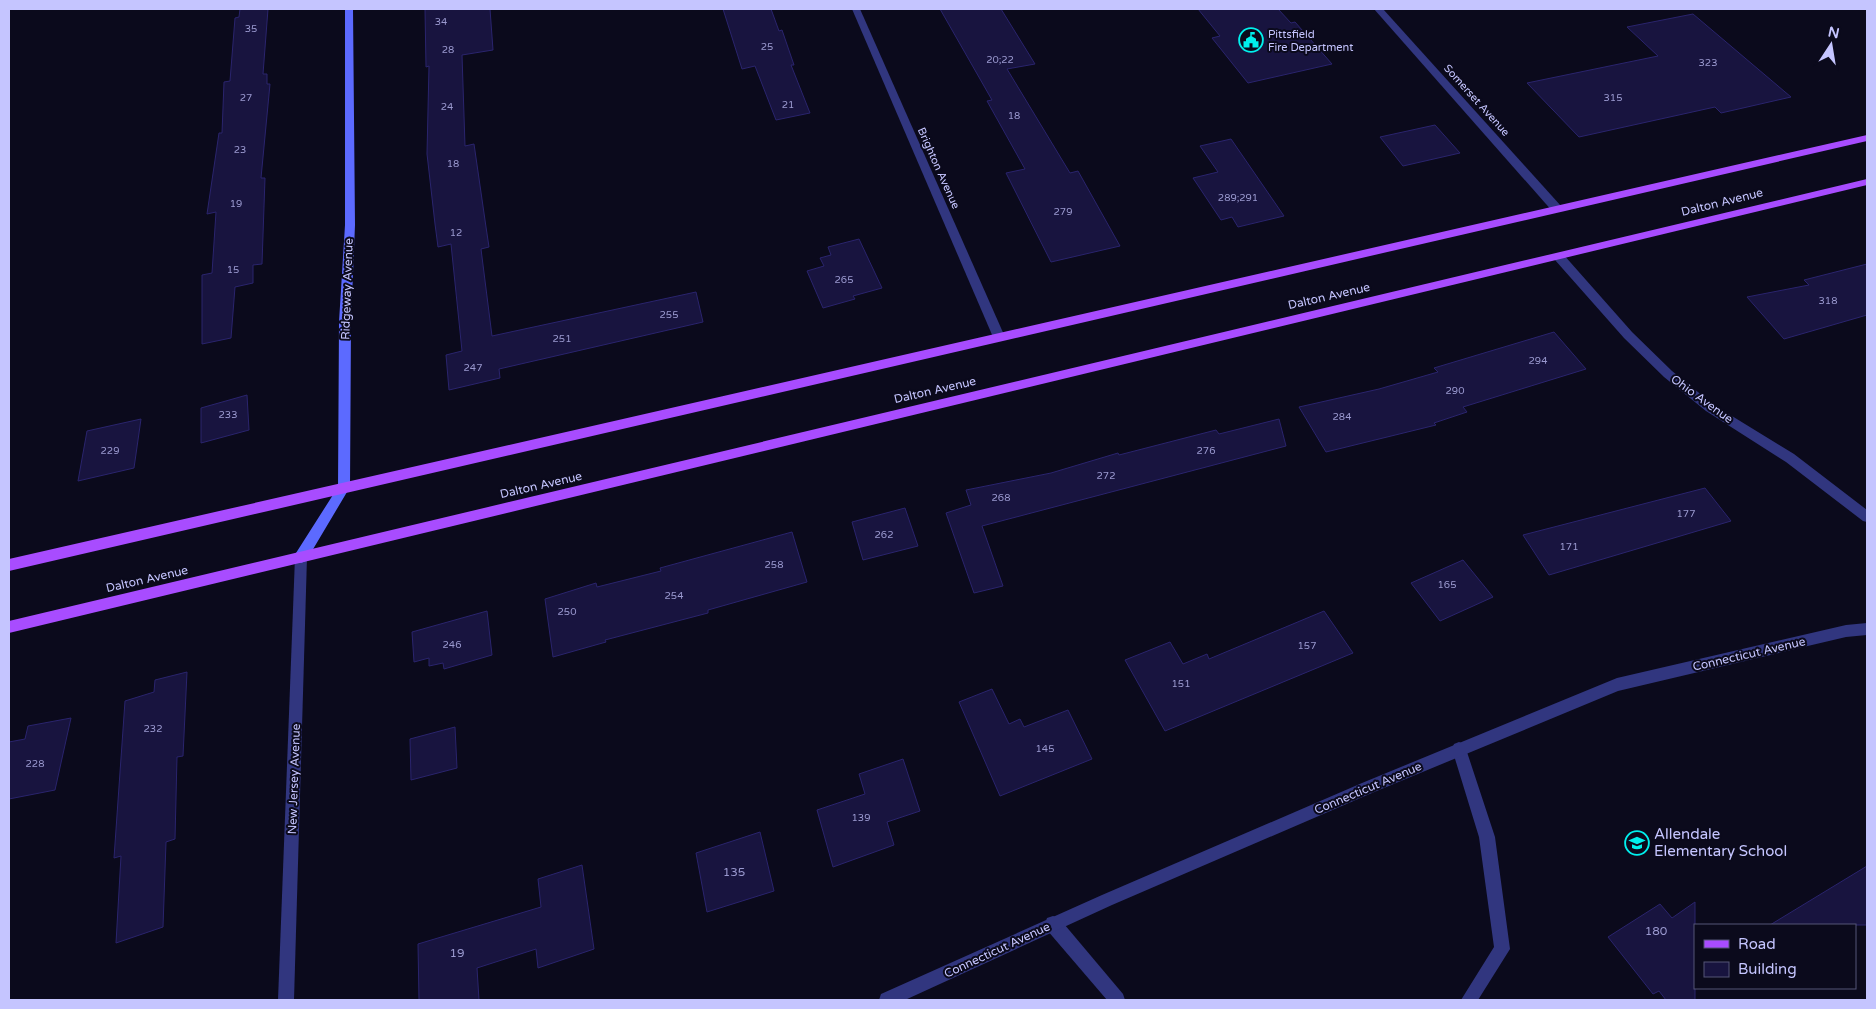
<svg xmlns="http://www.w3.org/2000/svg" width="1876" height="1009" font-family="'Varela Round',sans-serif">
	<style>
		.building { fill: #18143f; stroke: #2a246d }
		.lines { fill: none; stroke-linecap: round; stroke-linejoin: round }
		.lane { fill: #31367f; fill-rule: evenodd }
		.street { fill: #31367f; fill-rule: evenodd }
		.secondary { fill: #5c6aff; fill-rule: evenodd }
		.primary { fill: #a84cff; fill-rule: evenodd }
		.labels { text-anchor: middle; stroke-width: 4; stroke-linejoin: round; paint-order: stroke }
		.number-label { font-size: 10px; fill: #9a99cf }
		.far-poi-label { font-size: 11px; fill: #c5c5ff; stroke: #0b0a1c; text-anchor: start }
		.far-street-label { font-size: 11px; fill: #c5c5ff; stroke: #0b0a1c }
		.street-label { font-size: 12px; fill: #c5c5ff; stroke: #0b0a1c }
		.near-number-label { font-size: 12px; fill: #9a99cf }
		.near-poi-label { font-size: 15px; fill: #c5c5ff; stroke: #0b0a1c; text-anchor: start }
	</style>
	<rect width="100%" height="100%" fill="#0b0a1c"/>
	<g class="building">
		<path d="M240,9h28l-5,65h4v10h3l-9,94h4l-3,86 -9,1v18l-18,4 -4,51 -29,6v-69l10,-2 4,-61 -9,2 12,-81h3l2,-51 6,-1 5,-63 4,-1z"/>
		<path d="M425,9h65l3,41 -31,5 3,91 9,-2 12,83 3,20 -8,2 11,87 204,-44 7,30 -204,47 1,9 -51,12 -3,-35 16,-4 -11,-107 -13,3 -3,-23 -8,-70 2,-88 -3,1z"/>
		<path d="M723,9h48l8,22 3,-1 12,35h-3l19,48 -34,7 -21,-54 -13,3z"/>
		<path d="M940,9h61l34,55 -28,5 63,104 8,-2 42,75 -69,16 -45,-89 19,-4 -38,-68 5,-1z"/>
		<path d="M1198,9h80l13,14 4,-1 37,42 -84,19 -36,-45 8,-2z"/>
		<path d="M1693,14l98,83 -70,16 -6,-6 -136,30 -52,-54 131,-27 -31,-29z"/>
		<path d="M1435,125l25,28 -57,13 -23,-29z"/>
		<path d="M1231,139l53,77 -46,11 -6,-10 -11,3 -28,-42 25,-6 -18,-26z"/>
		<path d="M859,239l23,49 -29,8 2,3 -32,9 -16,-37 17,-5 -4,-8 11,-3 -3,-8z"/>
		<path d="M1867,264v51l-83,24 -37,-42 62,-12 -5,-5z"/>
		<path d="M1554,332l32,37 -123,38 4,5 -33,11 2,2 -110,27 -27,-45 80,-18 59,-17 -4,-4z"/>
		<path d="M247,395l2,35 -48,13v-35z"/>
		<path d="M141,419l-7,49 -56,13 9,-50z"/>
		<path d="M1279,419l7,27 -304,80 21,60 -29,7 -28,-80 25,-8 -5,-15 85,-17 67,-20 1,2 97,-25 3,4z"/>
		<path d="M1705,488l26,33 -182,54 -26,-40z"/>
		<path d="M905,508l13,38 -55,14 -11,-38z"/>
		<path d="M792,532l15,50 -99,28v3l-103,27 1,2 -53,15 -8,-58 51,-16 1,4 64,-16 -1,-3z"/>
		<path d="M1463,560l30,37 -53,24 -29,-38z"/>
		<path d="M487,611l5,44 -48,14 -1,-6 -14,3v-8l-15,4 -2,-30z"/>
		<path d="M1324,611l29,42 -188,78 -40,-71 45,-18 13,22 24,-10 2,5z"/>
		<path d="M187,672l-4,84 -6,1 -2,82 -9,3 -3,85 -47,16 5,-87 -7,2 11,-157 29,-9 1,-12z"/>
		<path d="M992,689l17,35 11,-5 4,8 44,-17 24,49 -92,37 -41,-94z"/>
		<path d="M71,718l-16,72 -46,9v-57l16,-3 3,-13z"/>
		<path d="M455,727l2,41 -46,12 -1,-41z"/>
		<path d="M903,759l17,52 -33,11 7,23 -61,22 -16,-57 48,-16 -6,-20z"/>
		<path d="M760,832l14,59 -67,21 -11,-59z"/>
		<path d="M582,865l12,84 -56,19 -2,-19 -59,19 2,32h-60l-1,-56 123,-37 -3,-28z"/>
		<path d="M1867,866v59h-97z"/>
		<path d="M1695,902v98h-29l-7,-9 -6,3 -45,-57 52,-33 12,14z"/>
	</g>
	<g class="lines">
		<g class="lane">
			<path d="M1459,742l5,2 2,5 29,88 15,112 -32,51h-17l33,-53 -15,-110 -27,-88 2,-5z"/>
			<path d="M1053,916l6,2 64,76 2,6h-18l-60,-70 -2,-6 2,-6z"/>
		</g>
		<g class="street">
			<path d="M852,9h8l145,328 -2,3h-8l-2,-3z"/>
			<path d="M1374,9h9l178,197v6h-8z"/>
			<path d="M1559,253l4,1 69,78 40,39 42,34 80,49 73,56v12l-4,-1 -77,-59 -80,-51 -42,-34 -40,-39 -69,-78 -1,-3z"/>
			<path d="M301,551l5,2 1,4 -13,443h-16l17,-443 1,-4z"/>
			<path d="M1867,623v12l-21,2 -228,54 -246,102 -260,112 -207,95h-26l2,-6 221,-99 260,-112 255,-105 229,-53z"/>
		</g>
		<path class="secondary" d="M345,9h8l2,216 -4,97 -1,165 -44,74 -5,2 -5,-2 -1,-4 1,-4 42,-66 1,-165 6,-97z"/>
		<g class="primary">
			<path d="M1867,135v6l-1858,430v-12z"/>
			<path d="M1867,179v6l-1858,448v-12z"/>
		</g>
	</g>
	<defs>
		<g id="civic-ring" transform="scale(1.25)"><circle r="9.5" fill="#0b0a1c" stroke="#00f0ed" stroke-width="1.5"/><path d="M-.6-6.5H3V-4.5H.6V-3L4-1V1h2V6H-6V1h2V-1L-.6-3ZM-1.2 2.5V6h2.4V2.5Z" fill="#00f0ed"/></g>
		<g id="school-ring" transform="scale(1.25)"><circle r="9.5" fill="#0b0a1c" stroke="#00f0ed" stroke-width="1.5"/><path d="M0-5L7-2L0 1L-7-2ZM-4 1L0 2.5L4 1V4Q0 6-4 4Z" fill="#00f0ed"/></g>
	</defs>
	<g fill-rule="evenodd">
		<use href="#civic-ring" x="1251" y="40"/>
		<use href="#school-ring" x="1637" y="843"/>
	</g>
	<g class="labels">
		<g class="number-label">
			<text x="441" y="25">34</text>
			<text x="251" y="32">35</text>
			<text x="767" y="50">25</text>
			<text x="448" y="53">28</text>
			<text x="1000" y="63">20;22</text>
			<text x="1708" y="66">323</text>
			<text x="246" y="101">27</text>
			<text x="1613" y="101">315</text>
			<text x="788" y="108">21</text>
			<text x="447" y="110">24</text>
			<text x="1014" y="119">18</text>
			<text x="240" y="153">23</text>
			<text x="453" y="167">18</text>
			<text x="1238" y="201">289;291</text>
			<text x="236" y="207">19</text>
			<text x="1063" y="215">279</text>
			<text x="456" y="236">12</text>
			<text x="233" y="273">15</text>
			<text x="844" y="283">265</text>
			<text x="1828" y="304">318</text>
			<text x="669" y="318">255</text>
			<text x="562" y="342">251</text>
			<text x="1538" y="364">294</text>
			<text x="473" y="371">247</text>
			<text x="1455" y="394">290</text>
			<text x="228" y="418">233</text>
			<text x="1342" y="420">284</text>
			<text x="110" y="454">229</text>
			<text x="1206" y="454">276</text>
			<text x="1106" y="479">272</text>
			<text x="1001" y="501">268</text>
			<text x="1686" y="517">177</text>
			<text x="884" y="538">262</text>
			<text x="1569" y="550">171</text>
			<text x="774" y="568">258</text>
			<text x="1447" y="588">165</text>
			<text x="674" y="599">254</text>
			<text x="567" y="615">250</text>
			<text x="452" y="648">246</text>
			<text x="1307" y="649">157</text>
			<text x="1181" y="687">151</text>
			<text x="153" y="732">232</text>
			<text x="1045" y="752">145</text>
			<text x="35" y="767">228</text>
			<text x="861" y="821">139</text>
		</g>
		<g class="far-poi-label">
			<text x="1268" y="38">Pittsfield<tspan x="1268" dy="13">Fire Department</tspan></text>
		</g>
		<g class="far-street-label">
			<text transform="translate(1477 100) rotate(48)" y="4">Somerset Avenue</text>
			<text transform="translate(939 168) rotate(66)" y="4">Brighton Avenue</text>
		</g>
		<g class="street-label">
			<text transform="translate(1722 202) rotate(-14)" y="4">Dalton Avenue</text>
			<text transform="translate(347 289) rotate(-88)" y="4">Ridgeway Avenue</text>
			<text transform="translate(1329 296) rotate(-13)" y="4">Dalton Avenue</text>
			<text transform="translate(935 390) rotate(-13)" y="4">Dalton Avenue</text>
			<text transform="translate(1702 399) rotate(36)" y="4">Ohio Avenue</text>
			<text transform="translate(541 485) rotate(-13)" y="4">Dalton Avenue</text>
			<text transform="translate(147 579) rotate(-13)" y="4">Dalton Avenue</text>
			<text transform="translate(1749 654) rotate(-13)" y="4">Connecticut Avenue</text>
			<text transform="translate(294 779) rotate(-88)" y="4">New Jersey Avenue</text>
			<text transform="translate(1368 788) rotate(-23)" y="4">Connecticut Avenue</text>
			<text transform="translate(997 950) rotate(-25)" y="4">Connecticut Avenue</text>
		</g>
		<g class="near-number-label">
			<text x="734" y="876">135</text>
			<text x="1656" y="935">180</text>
			<text x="457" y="957">19</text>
		</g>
		<g class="near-poi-label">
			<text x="1654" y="839">Allendale<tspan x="1654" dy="17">Elementary School</tspan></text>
		</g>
	</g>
	<rect width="1876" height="1009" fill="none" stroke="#c5c5ff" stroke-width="20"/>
	<rect x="1694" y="924" width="162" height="65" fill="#0b0a1c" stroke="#555577"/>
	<rect x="1704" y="940" width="25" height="8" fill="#a84cff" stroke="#555577"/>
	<text x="1738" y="949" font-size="15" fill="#c5c5ff">Road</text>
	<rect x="1704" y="962" width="25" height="15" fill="#18143f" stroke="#555577"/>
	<text x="1738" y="974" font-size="15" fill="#c5c5ff">Building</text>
	<g transform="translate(1831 45) rotate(12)" stroke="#0b0a1c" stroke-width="4" paint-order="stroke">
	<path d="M0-4L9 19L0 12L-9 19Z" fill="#c5c5ff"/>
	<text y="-8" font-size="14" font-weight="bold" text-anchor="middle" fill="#c5c5ff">N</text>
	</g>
</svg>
